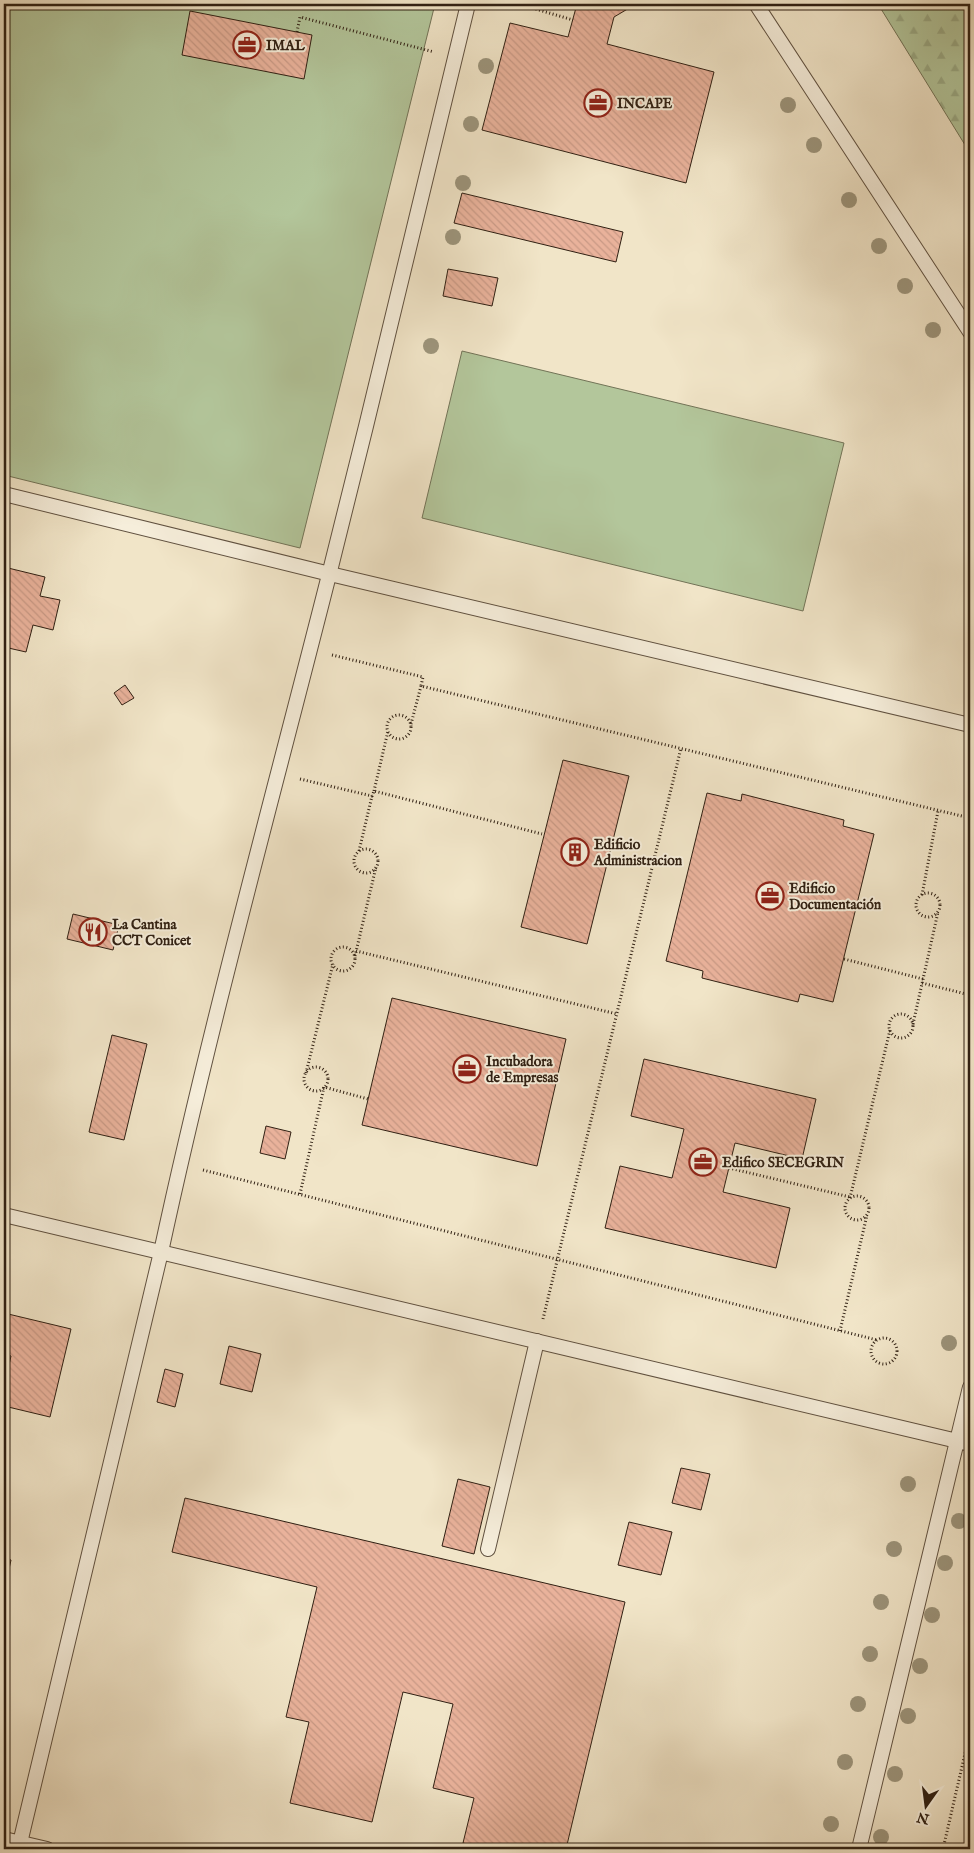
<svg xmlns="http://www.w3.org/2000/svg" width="974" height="1853" font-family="'IM FELL English',serif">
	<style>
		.green { fill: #b3c69b; stroke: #727357 }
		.forest { fill: url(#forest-firs); stroke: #727357 }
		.building { fill: url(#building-back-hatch); stroke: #302013 }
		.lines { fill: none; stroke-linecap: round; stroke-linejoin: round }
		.lane-casing { stroke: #605140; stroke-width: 16 }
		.path { stroke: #302013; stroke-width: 3; stroke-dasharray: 1 2.5; stroke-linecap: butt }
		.lane { stroke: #f6eedb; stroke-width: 14 }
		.tree { fill: #9c947b }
		.labels { text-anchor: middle; stroke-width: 4; stroke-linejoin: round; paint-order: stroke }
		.poi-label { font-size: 14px; font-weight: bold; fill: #302013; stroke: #f6eedb; text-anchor: start }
	</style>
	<defs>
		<pattern id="forest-firs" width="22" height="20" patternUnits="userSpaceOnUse" patternTransform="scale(1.25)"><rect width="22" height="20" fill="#b3c69b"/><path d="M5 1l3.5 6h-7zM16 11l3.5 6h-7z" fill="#9aaa85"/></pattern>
		<pattern id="building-back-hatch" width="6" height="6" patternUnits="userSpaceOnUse" patternTransform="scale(1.25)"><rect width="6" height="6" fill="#e9b29b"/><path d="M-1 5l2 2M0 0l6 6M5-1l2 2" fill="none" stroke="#c89985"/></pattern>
	</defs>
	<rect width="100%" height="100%" fill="#f1e5c8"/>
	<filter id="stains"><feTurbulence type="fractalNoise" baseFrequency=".004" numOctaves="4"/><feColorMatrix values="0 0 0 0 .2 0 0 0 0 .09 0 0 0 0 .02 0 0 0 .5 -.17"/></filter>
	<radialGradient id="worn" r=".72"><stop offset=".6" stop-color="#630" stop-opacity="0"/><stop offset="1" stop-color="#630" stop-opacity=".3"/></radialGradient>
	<g class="green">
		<path d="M4,4h431l-135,544 -296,-73z"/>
		<path d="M462,351l382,92 -41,168 -381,-93z"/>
	</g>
	<path class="forest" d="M878,4h92v149z"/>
	<g class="building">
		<path d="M577,4h59l-22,13 -7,27 107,28 -28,111 -204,-53 28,-107 58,14z"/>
		<path d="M190,11l122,24 -8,44 -122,-24z"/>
		<path d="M462,193l161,39 -7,30 -162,-39z"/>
		<path d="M448,269l50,9 -6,28 -49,-10z"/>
		<path d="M4,567l41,10 -5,19 20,4 -7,30 -20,-5 -7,27 -22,-5z"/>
		<path d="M125,685l9,13 -12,7 -8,-12z"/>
		<path d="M563,760l66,16 -42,168 -66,-17z"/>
		<path d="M707,793l34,8 1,-7 102,26 -1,6 31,8 -41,168 -33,-8 -2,8 -96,-24 1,-7 -37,-10z"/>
		<path d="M73,914l46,11 -6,25 -46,-11z"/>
		<path d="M392,998l174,41 -29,127 -175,-41z"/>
		<path d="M112,1035l35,9 -23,96 -35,-8z"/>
		<path d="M644,1059l172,40 -14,60 -67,-16 -12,49 67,16 -14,60 -171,-40 15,-62 52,12 12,-49 -53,-13z"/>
		<path d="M266,1126l25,6 -6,27 -25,-6z"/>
		<path d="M4,1313l67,16 -21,88 -46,-11v-19l7,-31 -7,-2z"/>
		<path d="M229,1346l32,8 -9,38 -32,-8z"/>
		<path d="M165,1369l18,5 -8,33 -18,-5z"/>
		<path d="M681,1468l29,6 -9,36 -29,-7z"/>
		<path d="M458,1479l32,8 -16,67 -32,-8z"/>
		<path d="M185,1498l440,104 -59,247h-77l-26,-6 11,-45 -41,-10 20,-84 -50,-12 -31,130 -82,-19 19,-81 -23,-5 31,-130 -145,-35z"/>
		<path d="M629,1522l43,10 -11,43 -43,-10z"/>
		<path d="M4,1558l7,2 -7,32z"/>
	</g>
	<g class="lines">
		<g class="lane-casing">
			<g id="lane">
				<path d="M756,4l214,328"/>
				<path d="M4,494l326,80 640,151"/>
				<path d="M4,1215l966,229"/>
				<path d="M488,1549l49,-208"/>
				<path d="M4,1839l43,10"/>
				<path d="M20,1843l141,-591c49,-227 111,-452 168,-677 48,-190 93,-381 139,-571"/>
				<path d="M859,1849l111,-462"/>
			</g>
		</g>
		<g class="path">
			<path d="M519,4l54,16"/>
			<path d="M297,32l3,-15 134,35"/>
			<path d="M332,655l91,22 -2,9 549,132"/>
			<circle cx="399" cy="727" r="12"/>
			<path d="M411,724l10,-38"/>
			<path d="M300,779l72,17 2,-5 168,43"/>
			<path d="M374,791l14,-60"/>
			<circle cx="366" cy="861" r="12"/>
			<path d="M359,851l13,-55"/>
			<circle cx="928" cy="905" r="12"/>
			<path d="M922,895l16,-84"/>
			<circle cx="343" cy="959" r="12"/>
			<path d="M356,951l261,63"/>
			<path d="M355,956l21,-89"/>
			<path d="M844,959l79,20"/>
			<path d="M922,983l48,12"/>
			<circle cx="901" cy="1026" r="12"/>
			<path d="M913,1024l25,-112"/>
			<circle cx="316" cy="1079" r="12"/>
			<path d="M306,1073l27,-109"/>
			<path d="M729,1168l121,29"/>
			<path d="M203,1170l674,170"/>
			<path d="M300,1194l24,-107 44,12"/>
			<circle cx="857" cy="1208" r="12"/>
			<path d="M850,1198l40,-168"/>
			<path d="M543,1319l138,-571"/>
			<path d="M840,1331l27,-116"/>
			<circle cx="884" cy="1351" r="13"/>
			<path d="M970,1721v7"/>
			<path d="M943,1849l27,-117"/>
		</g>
		<use href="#lane" class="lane"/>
	</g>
	<g class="tree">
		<circle cx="486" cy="66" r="8"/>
		<circle cx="788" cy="105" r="8"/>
		<circle cx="471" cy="124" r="8"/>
		<circle cx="814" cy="145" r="8"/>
		<circle cx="463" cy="183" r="8"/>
		<circle cx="849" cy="200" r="8"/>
		<circle cx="453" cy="237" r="8"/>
		<circle cx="879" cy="246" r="8"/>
		<circle cx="905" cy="286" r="8"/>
		<circle cx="933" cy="330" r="8"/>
		<circle cx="431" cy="346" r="8"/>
		<circle cx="949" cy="1343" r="8"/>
		<circle cx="908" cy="1484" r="8"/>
		<circle cx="959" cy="1521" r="8"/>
		<circle cx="894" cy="1549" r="8"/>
		<circle cx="945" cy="1563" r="8"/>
		<circle cx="881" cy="1602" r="8"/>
		<circle cx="932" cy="1615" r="8"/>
		<circle cx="870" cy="1654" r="8"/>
		<circle cx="920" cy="1666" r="8"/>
		<circle cx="858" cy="1704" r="8"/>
		<circle cx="908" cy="1716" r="8"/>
		<circle cx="845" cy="1762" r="8"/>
		<circle cx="895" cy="1774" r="8"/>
		<circle cx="831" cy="1824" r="8"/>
		<circle cx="881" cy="1837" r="8"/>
	</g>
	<defs>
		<g id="office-ring" transform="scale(1.4375)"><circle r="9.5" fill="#f6eedb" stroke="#8f2418" stroke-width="1.5"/><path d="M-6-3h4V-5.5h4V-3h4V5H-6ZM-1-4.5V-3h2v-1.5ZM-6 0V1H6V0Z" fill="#8f2418"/></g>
		<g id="building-ring" transform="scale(1.4375)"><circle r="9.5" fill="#f6eedb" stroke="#8f2418" stroke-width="1.5"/><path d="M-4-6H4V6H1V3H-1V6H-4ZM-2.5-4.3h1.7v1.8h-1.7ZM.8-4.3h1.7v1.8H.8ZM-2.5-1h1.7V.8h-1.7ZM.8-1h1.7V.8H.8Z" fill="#8f2418"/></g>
		<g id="restaurant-ring" transform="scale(1.4375)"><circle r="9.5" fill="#f6eedb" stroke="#8f2418" stroke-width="1.5"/><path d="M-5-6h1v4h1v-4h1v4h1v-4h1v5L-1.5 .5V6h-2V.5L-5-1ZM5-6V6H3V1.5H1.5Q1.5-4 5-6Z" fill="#8f2418"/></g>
	</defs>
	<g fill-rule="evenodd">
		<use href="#office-ring" x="247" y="45"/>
		<use href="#office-ring" x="598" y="103"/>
		<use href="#building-ring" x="575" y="852"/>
		<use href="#office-ring" x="770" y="896"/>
		<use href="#restaurant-ring" x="93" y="932"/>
		<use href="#office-ring" x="467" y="1069"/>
		<use href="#office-ring" x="703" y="1162"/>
	</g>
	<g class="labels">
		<g class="poi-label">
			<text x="266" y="50">IMAL</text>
			<text x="617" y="108">INCAPE</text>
			<text x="594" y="849">Edificio<tspan x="594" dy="16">Administracion</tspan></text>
			<text x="789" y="893">Edificio<tspan x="789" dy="16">Documentación</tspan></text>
			<text x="112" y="929">La Cantina<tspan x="112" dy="16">CCT Conicet</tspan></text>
			<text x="486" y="1066">Incubadora<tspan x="486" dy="16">de Empresas</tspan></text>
			<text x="722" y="1167">Edifico SECEGRIN</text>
		</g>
	</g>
	<rect width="974" height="1853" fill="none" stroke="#f1e5c8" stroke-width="20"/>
	<rect x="5" y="5" width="964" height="1843" fill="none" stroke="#302013" stroke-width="2.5"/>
	<rect x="10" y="10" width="954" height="1833" fill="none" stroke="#302013"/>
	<g transform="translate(926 1806) rotate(194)" stroke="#f6eedb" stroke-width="4" paint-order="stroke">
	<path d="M0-4L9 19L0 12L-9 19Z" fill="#302013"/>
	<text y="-8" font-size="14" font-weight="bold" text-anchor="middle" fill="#302013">N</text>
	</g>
	<rect width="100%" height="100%" filter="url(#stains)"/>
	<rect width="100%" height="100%" fill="url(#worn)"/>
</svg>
